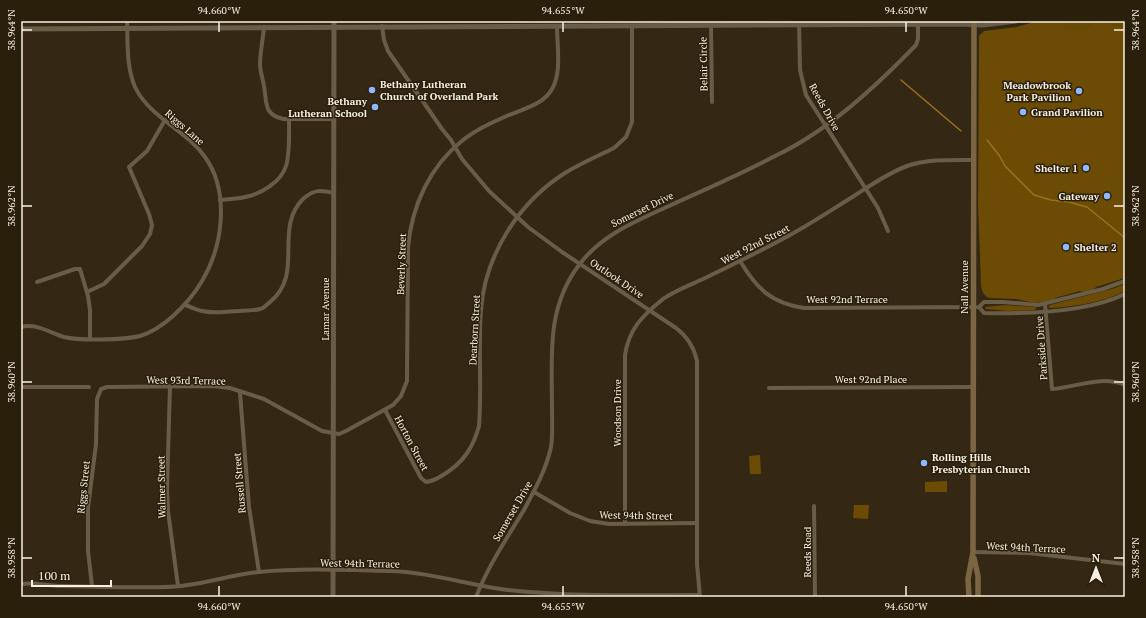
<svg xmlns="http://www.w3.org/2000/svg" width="1146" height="618" font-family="'PT Serif',serif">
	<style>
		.green { fill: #6c4c04 }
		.forest { fill: #684904 }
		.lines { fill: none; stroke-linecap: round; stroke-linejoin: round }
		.stream { stroke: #9a711c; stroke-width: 1.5 }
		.minor { stroke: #6a5d47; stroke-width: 4 }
		.tertiary { stroke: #6a5d47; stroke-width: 5 }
		.secondary { stroke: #7a6642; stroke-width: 5.5 }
		.ticks { fill: none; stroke: #f8f0e3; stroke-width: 1.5 }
		.poi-dot { fill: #8fb8fd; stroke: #2a1f0a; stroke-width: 1.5 }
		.labels { text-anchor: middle; stroke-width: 3; stroke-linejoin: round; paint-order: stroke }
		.street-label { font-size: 10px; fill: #f8f0e3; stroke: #2a1f0a }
		.poi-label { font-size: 10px; font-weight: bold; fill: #f8f0e3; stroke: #2a1f0a; text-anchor: start }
		.neatline { fill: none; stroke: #f8f0e3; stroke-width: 1.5 }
		.ticks-label { font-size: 10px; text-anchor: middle; fill: #f8f0e3 }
	</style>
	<rect width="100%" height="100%" fill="#342814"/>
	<g class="green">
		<path d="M1037,21h88v257l-29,9 -2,2 -10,3 -4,-1 -25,7 -1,2 -19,3 -19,-4 -26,-1c-6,-1 -8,-7 -9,-13l-3,-81 1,-168 5,-5 33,-4z"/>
		<path d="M1125,284v7c-20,11 -53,16 -75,17l-2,-1 2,-2 62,-16z"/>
		<path d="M1005,305l29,2 3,1 -3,2 -26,1 -22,-2 -1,-2z"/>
		<path d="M760,455l1,19h-11l-1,-18z"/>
		<path d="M947,481v11h-22v-10z"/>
		<path d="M854,505h15l-1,14 -15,-1z"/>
	</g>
	<path class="forest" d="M1066,21h59v6h-11l-6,-5 -14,1 -4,6 -24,1 -2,-1z"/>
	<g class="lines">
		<g class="stream">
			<path d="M901,80l60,51"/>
			<path d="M987,140l12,15 6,11 29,29 17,5 18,2 18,5 38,31"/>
		</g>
		<g class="minor">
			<path d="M799,21l1,49 6,25 72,113 10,23"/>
			<path d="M382,26l2,14 4,11 54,78 9,11 11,19 27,32 39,36 34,25 114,76c12,9 18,19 21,33v203l3,33"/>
			<path d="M711,26l1,76"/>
			<path d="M264,27c-1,13 -4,25 -4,37 0,8 3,15 4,22 3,16 -1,29 20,33h50"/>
			<path d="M220,200c9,-1 17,-1 25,-3 16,-3 36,-15 41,-31 4,-13 3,-33 3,-47"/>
			<path d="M740,261c17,28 31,42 64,47l175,-1 5,-5h19l35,3 65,-16 22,-8"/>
			<path d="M37,282l38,-13h5l8,27 2,14v29"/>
			<path d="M87,292l17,-8 38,-38 8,-12 2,-9 -3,-11 -20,-47 18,-16 18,-31"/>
			<path d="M1045,304l7,85c25,-2 49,-14 73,-4"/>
			<path d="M185,305c6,2 12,5 17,6 12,3 25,0 37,0 7,-1 15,0 21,-2 4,0 7,-5 10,-7 35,-28 3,-73 33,-103 11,-10 18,-9 31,-6"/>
			<path d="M979,307l5,6c41,1 104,-1 141,-19"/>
			<path d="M21,327c16,-4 29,6 43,10 16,4 60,3 76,-1 13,-4 23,-11 33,-20 12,-11 21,-21 29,-35 21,-35 28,-89 3,-124 -19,-27 -55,-39 -70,-70 -9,-21 -7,-44 -8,-66"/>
			<path d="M170,386l-3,104 1,21 10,75"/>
			<path d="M21,387h68"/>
			<path d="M769,388l204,-1"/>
			<path d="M240,393l9,114 10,65"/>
			<path d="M385,410l36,68 5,4c7,-1 11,-3 17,-7 20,-12 30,-27 36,-49 3,-38 -1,-77 2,-116 4,-55 38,-108 84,-137 16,-10 33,-17 49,-25l12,-11 6,-15v-96"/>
			<path d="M534,492l36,21 20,8 19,3 88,-1"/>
			<path d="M814,506l1,91"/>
			<path d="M625,524v-169c4,-26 17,-39 38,-56 11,-8 27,-14 40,-20 29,-14 58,-28 87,-44 22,-12 43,-26 64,-39 17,-11 34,-23 53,-30 21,-7 44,-6 66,-6"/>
			<path d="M973,552l56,1 96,11"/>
			<path d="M21,584c13,-2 28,2 41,2 34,1 69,2 103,1 32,0 62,-12 94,-15 43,-4 88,-2 130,-1 41,1 79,14 119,19 64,7 127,5 191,5"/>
			<path d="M92,586l-4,-35v-43l8,-64 1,-45 4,-10 6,-2 107,-1 16,2 34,11 58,32 17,3 7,-3 47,-26 8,-9 6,-15 1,-134c4,-42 22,-81 55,-107 14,-11 30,-18 46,-25 15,-6 35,-11 43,-26 10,-17 5,-43 5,-63"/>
			<path d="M476,597c12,-31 31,-59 48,-87 11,-21 22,-40 27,-63 2,-13 1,-26 1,-39 0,-51 -6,-100 27,-143 23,-31 58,-44 92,-60 35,-16 70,-31 104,-49 15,-7 30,-16 43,-25 36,-24 68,-55 98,-86l2,-6v-15"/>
		</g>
		<g class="tertiary">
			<path d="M21,29l941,-5 21,1 33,-4"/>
			<path d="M333,597l1,-576"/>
		</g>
		<g class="secondary">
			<path d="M974,558l4,18v21"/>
			<path d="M969,597l-1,-18 5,-27 1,-531"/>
		</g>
	</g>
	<path class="ticks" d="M219,22v10M563,22v10M906,22v10M22,30h10M1114,30h10M22,206h10M1114,206h10M22,382h10M1114,382h10M22,558h10M1114,558h10M219,586v10M563,586v10M906,586v10"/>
	<g class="poi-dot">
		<circle cx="372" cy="90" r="4"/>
		<circle cx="1079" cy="91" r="4"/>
		<circle cx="375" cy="107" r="4"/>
		<circle cx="1023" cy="112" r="4"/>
		<circle cx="1086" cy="168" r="4"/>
		<circle cx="1107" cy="196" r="4"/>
		<circle cx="1066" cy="247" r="4"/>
		<circle cx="924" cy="463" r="4"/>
	</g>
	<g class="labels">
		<g class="street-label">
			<text transform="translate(703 64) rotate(-91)" y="4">Belair Circle</text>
			<text transform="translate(825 107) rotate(61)" y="4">Reeds Drive</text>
			<text transform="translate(185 127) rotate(41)" y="4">Riggs Lane</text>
			<text transform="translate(642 209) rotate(-26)" y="4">Somerset Drive</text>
			<text transform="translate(755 244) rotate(-27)" y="4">West 92nd Street</text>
			<text transform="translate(401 264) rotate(-88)" y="4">Beverly Street</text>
			<text transform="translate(617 278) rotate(34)" y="4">Outlook Drive</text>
			<text transform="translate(964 287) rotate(-90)" y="4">Nall Avenue</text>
			<text x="847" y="303">West 92nd Terrace</text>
			<text transform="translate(325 309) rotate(-90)" y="4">Lamar Avenue</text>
			<text transform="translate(474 330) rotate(-87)" y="4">Dearborn Street</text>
			<text transform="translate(1041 348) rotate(-94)" y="4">Parkside Drive</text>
			<text x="871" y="383">West 92nd Place</text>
			<text transform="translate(186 380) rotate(1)" y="4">West 93rd Terrace</text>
			<text transform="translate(617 413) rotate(-90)" y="4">Woodson Drive</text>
			<text transform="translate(412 443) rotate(62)" y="4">Horton Street</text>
			<text transform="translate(239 483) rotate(-95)" y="4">Russell Street</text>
			<text transform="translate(83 487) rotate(-84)" y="4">Riggs Street</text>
			<text transform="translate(161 487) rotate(-91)" y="4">Walmer Street</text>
			<text transform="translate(512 511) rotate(-60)" y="4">Somerset Drive</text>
			<text transform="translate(636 515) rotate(1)" y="4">West 94th Street</text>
			<text transform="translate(1026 547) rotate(3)" y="4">West 94th Terrace</text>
			<text transform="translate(807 552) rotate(-90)" y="4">Reeds Road</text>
			<text transform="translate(360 563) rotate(1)" y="4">West 94th Terrace</text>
		</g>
		<g class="poi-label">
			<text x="380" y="88">Bethany Lutheran<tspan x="380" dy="12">Church of Overland Park</tspan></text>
			<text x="1071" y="89" text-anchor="end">Meadowbrook<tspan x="1071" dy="12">Park Pavilion</tspan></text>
			<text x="367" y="105" text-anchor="end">Bethany<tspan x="367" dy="12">Lutheran School</tspan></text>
			<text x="1031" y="116">Grand Pavilion</text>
			<text x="1078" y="172" text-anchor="end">Shelter 1</text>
			<text x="1099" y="200" text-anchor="end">Gateway</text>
			<text x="1074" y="251">Shelter 2</text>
			<text x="932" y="461">Rolling Hills<tspan x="932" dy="12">Presbyterian Church</tspan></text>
		</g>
	</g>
	<rect width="1146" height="618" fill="none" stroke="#2a1f0a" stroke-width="44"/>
	<g transform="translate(1096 568)" stroke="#2a1f0a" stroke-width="3" paint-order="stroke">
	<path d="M0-3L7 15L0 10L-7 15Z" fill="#f8f0e3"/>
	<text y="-6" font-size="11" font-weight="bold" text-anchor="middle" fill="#f8f0e3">N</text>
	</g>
	<path d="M32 580v6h79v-6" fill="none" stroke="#f8f0e3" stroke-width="2"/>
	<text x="38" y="580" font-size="12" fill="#f8f0e3" stroke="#2a1f0a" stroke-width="3" paint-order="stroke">100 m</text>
	<rect x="22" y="22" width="1102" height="574" class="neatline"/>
	<g class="ticks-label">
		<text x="219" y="14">94.660°W</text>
		<text x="563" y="14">94.655°W</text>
		<text x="906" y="14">94.650°W</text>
		<text transform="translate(11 30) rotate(-90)" y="4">38.964°N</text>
		<text transform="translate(1135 30) rotate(-90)" y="4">38.964°N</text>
		<text transform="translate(11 206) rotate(-90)" y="4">38.962°N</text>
		<text transform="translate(1135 206) rotate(-90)" y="4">38.962°N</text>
		<text transform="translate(11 382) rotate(-90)" y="4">38.960°N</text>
		<text transform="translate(1135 382) rotate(-90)" y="4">38.960°N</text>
		<text transform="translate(11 558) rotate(-90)" y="4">38.958°N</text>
		<text transform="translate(1135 558) rotate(-90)" y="4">38.958°N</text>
		<text x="219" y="610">94.660°W</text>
		<text x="563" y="610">94.655°W</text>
		<text x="906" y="610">94.650°W</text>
	</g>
</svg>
